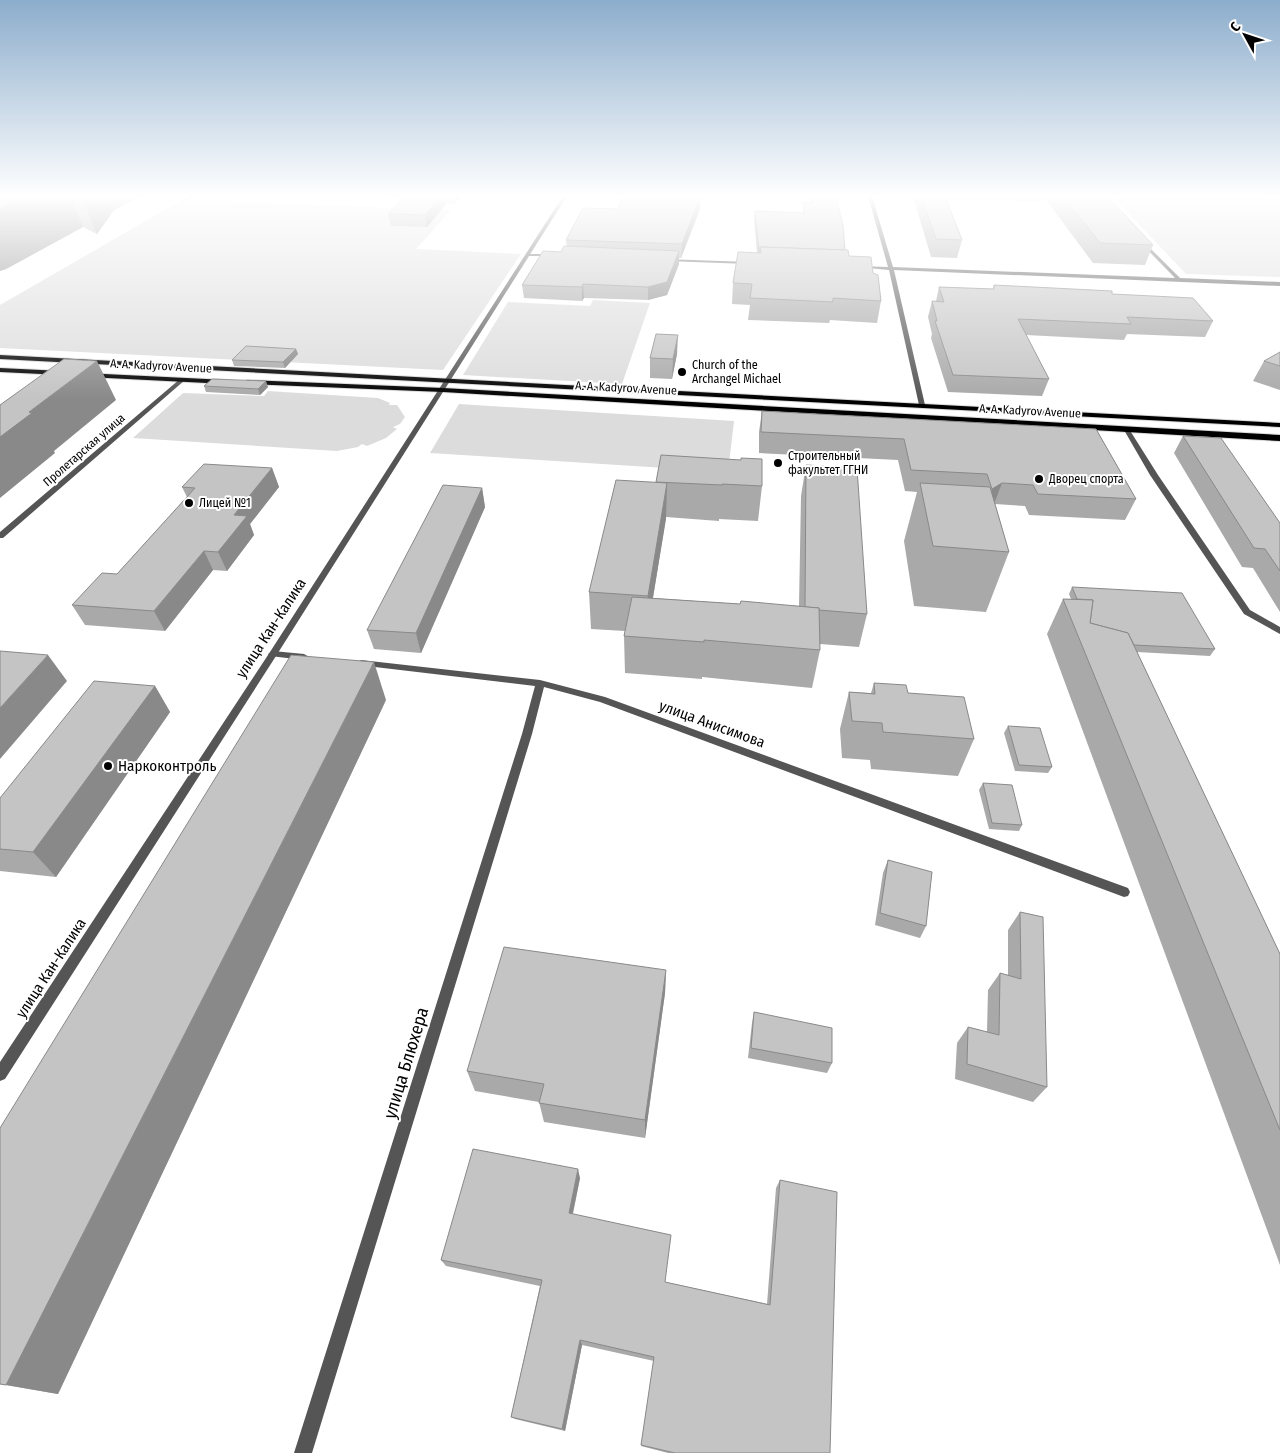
<svg xmlns="http://www.w3.org/2000/svg" width="1280" height="1453" font-family="'Fira Sans Condensed',sans-serif">
	<style>
		.green { fill: #dcdcdc }
		.lines { fill: none; stroke-linecap: round; stroke-linejoin: round }
		.primary-casing { stroke: #dbdbdb; stroke-width: 2 }
		.minor { fill: #555; fill-rule: evenodd }
		.tertiary { fill: #555; fill-rule: evenodd }
		.secondary { fill: #222; fill-rule: evenodd }
		.primary { fill: #000; fill-rule: evenodd }
		.wall { fill: #a9a9a9 }
		.shaded-wall { fill: #898989 }
		.building { fill: #c4c4c4; stroke: #898989 }
		.poi-dot { fill: #000; stroke: #fff; stroke-width: 2 }
		.labels { text-anchor: middle; stroke-width: 4; stroke-linejoin: round; paint-order: stroke }
		.far-poi-label { font-size: 12px; fill: #000; stroke: #fff; text-anchor: start }
		.far-street-label { font-size: 12px; fill: #000; stroke: #fff }
		.street-label { font-size: 15px; fill: #000; stroke: #fff }
		.poi-label { font-size: 15px; fill: #000; stroke: #fff; text-anchor: start }
		.near-street-label { font-size: 18px; fill: #000; stroke: #fff }
	</style>
	<rect width="100%" height="100%" fill="#fff"/>
	<g class="green">
		<path d="M1112,196l168,3v78l-94,-3z"/>
		<path d="M182,200l269,10 -35,39 105,5 -78,116 -443,-22v-43z"/>
		<path d="M593,300l57,3 -28,81 -159,-9 45,-73 82,4z"/>
		<path d="M268,391l110,7 12,5 -1,2h8l8,12 -5,7 -7,3 4,2 -11,9 -19,8 -5,-2 -4,3 -21,4 -204,-13 50,-45 81,3z"/>
		<path d="M459,404l275,17 -6,51 -298,-19z"/>
	</g>
	<g class="lines">
		<g class="primary-casing">
			<g id="primary">
				<path d="M0,355l1280,68v4l-1280,-68z"/>
				<path d="M0,368l62,3 4,2 -4,2 -62,-3z"/>
				<path d="M84,373l143,7 4,2 -4,2 -140,-7 -4,-2z"/>
				<path d="M247,380l196,8 837,47v6l-837,-49 -193,-8h-3z"/>
			</g>
		</g>
		<g class="minor">
			<path d="M190,196h5l-12,6v-2z"/>
			<path d="M868,196h4l21,71 282,11 -35,-36 2,-2 38,38 100,4v4l-386,-16 31,135 -3,2 -3,-2 -30,-135 -32,-3 2,-1 29,1z"/>
			<path d="M527,254h25l2,1 -2,1h-23z"/>
			<path d="M664,259l85,3 2,1 -2,1 -83,-3z"/>
			<path d="M180,379l5,1 -182,158h-3v-6z"/>
			<path d="M1125,429h4l29,46 92,135 30,17v7l-36,-20 -94,-139 -26,-45z"/>
			<path d="M273,651l31,3 5,3 -5,3 -34,-4 -2,-2z"/>
			<path d="M361,660l179,20 65,17 523,191 2,4 -2,4 -4,1 -524,-195 -56,-15 -12,47 -220,719h-18l228,-719 13,-48 -177,-21 -2,-2z"/>
		</g>
		<path class="tertiary" d="M563,196h4l-291,460 -271,423 -5,2v-19l270,-410z"/>
		<path class="secondary" d="M1272,196h8v1z"/>
		<use href="#primary" class="primary"/>
	</g>
	<g class="wall">
		<path d="M0,196h140l-26,14 -17,24 -14,-7 -77,42 -6,2z"/>
		<path d="M381,196h80l-6,8 -8,-1 -20,24 -36,-1 -3,-12 16,-16 -23,-1z"/>
		<path d="M810,196h26l9,54 4,6 24,17 8,28 -4,22 -47,-3 -1,3 -81,-3 2,-15 -18,-1 1,-21 24,-30 -3,-34 1,-8 48,2v-11h8z"/>
		<path d="M913,196h32l17,44 -5,18 -26,-1z"/>
		<path d="M949,196h158l46,49 -8,20 -52,-2 -49,-66 -1,4 -93,-1z"/>
		<path d="M700,197v12l-19,49h-2v6l-12,31 -19,5 -64,-2 -2,3 -58,-3 -2,-13 45,-38 -1,-7 52,-31z"/>
		<path d="M994,285l118,9 101,27 -8,16 -78,-3 -3,6 -98,-5 23,44 -7,17 -94,-4 -17,-54 1,-4 -4,-17 4,-16h4l3,-14 54,2z"/>
		<path d="M296,349l2,5 -13,14 -51,-2 -2,-6z"/>
		<path d="M1280,352v38l-27,-9 11,-20z"/>
		<path d="M677,354l-5,25 -22,-1v-20z"/>
		<path d="M204,386l64,1 -8,8 -54,-3z"/>
		<path d="M762,411l334,18 40,70 -11,21 -96,-5 -4,-9 -30,-2 14,48 -23,60 -72,-6 -10,-65 13,-49 -12,-1 -7,-31 -139,-7v-21z"/>
		<path d="M1183,436l97,87v89l-27,-44 -11,-1 -68,-114z"/>
		<path d="M661,455l101,31 -4,35 -39,-2v2l-53,-4 -13,81 87,6 59,2 2,-110 5,-31 61,149 -8,33 -39,-3v6l-8,38 -110,-11v2l-77,-6 -1,-37 1,-5 -34,-2 -2,-37 67,-109z"/>
		<path d="M272,468l7,19 -29,37 4,11 -27,36 -14,-1 -48,61 -80,-6 -13,-20 45,-31 70,-77 -5,-10z"/>
		<path d="M482,488l3,19 -64,146 -47,-4 -7,-19z"/>
		<path d="M1072,587l143,62 -5,7 -73,-4 143,302v311l-233,-631 16,-35h8l-2,-5z"/>
		<path d="M874,683l34,10 66,46 -16,37 -87,-7 -1,-9 -28,-2 -2,-29 9,-37 22,1z"/>
		<path d="M155,686l15,26 -114,165 -56,-6v-73z"/>
		<path d="M386,700l-328,694 -58,-10z"/>
		<path d="M1008,726l44,41 -4,6 -33,-2 -11,-38z"/>
		<path d="M983,783l39,42 -3,6 -30,-2 -10,-39z"/>
		<path d="M888,860l38,66 -6,12 -45,-13 8,-52z"/>
		<path d="M1020,912l27,175 -14,15 -78,-23 2,-36 11,-16 19,5 1,-42 12,-17 8,2v-45z"/>
		<path d="M666,970l-1,23 -20,145 -101,-16 -5,-20 -64,-11 -8,-20z"/>
		<path d="M754,1012l78,51 -5,10 -79,-15 4,-35z"/>
		<path d="M580,1178l-7,36 92,68 102,22 9,-116 4,-8 50,273h-162l-27,-7 13,-85 -72,-16 -17,86 -50,-12 -4,-2 29,-131 -94,-20 -5,-6z"/>
	</g>
	<g class="shaded-wall">
		<path d="M25,196h45l13,31 -77,42 -6,2v-63z"/>
		<path d="M81,196h59l-26,14 -17,24z"/>
		<path d="M441,196h5l1,7 -20,24 -2,-12z"/>
		<path d="M454,196h7l-6,8z"/>
		<path d="M700,197v12l-19,49 1,-14z"/>
		<path d="M679,251v13l-12,31 -19,5v-13z"/>
		<path d="M583,284l1,14 -2,3v-14z"/>
		<path d="M678,335l-1,19 -5,25 1,-20z"/>
		<path d="M296,349l2,5 -13,14 -2,-6z"/>
		<path d="M97,361l19,39 -62,51 1,2 -55,45v-61l29,-25z"/>
		<path d="M266,381l2,6 -8,8 -2,-6z"/>
		<path d="M272,468l7,19 -29,37 4,11 -27,36 -9,-19 16,-37z"/>
		<path d="M667,483l-1,36 -19,114 1,-37z"/>
		<path d="M1002,483l-8,21 -9,7 7,-22z"/>
		<path d="M482,488l3,19 -64,146 -5,-20z"/>
		<path d="M204,551l9,19 -48,61 -11,-20z"/>
		<path d="M48,655l19,26 -67,78v-51z"/>
		<path d="M374,662l12,38 -328,694 -52,-9z"/>
		<path d="M155,686l15,26 -114,165 -23,-25z"/>
		<path d="M666,970l-1,23 -20,145v-18z"/>
		<path d="M578,1169l2,9 -9,43 -2,-8z"/>
		<path d="M580,1340l2,5 -17,86 -3,-2z"/>
	</g>
	<g class="building">
		<path d="M0,196h25l-25,12z"/>
		<path d="M405,196h36l-16,19 -37,-1z"/>
		<path d="M623,196h58l19,1 -18,47 -116,-4 17,-32 35,1z"/>
		<path d="M812,196h24l7,30 2,24 -85,-3v5h-1l-4,-41 50,2 -2,-11 10,1z"/>
		<path d="M921,196h24l17,44 -26,-1z"/>
		<path d="M1063,196h44l46,49 -53,-2z"/>
		<path d="M564,246l115,5 -12,31 -19,5 -65,-3 -1,3 -60,-2 21,-34 18,1z"/>
		<path d="M760,247l88,3 1,6 22,1 2,16 5,2 3,26 -48,-3v4l-83,-4 2,-14 -19,-1 5,-31 23,1z"/>
		<path d="M994,285l118,6v3l81,4 20,23 -86,-4 4,7 -113,-5 31,60 -96,-4 -18,-54h2l-5,-20 12,1 -5,-15 55,2z"/>
		<path d="M656,334l22,1 -5,24 -23,-1z"/>
		<path d="M246,346l50,3 -13,13 -51,-2z"/>
		<path d="M1280,352v14l-16,-5z"/>
		<path d="M64,359l33,2 -68,51 3,1 -32,24v-32z"/>
		<path d="M212,379l54,2 -8,8 -54,-3z"/>
		<path d="M762,411l334,18 40,70 -98,-5 -5,-9 -31,-2 -10,6 -5,-15 -76,-4 -7,-31 -143,-7z"/>
		<path d="M1183,436l38,2 59,85v48l-15,-22 -11,-1z"/>
		<path d="M661,455l80,5v-2l21,1v27l-40,-2v1l-66,-3z"/>
		<path d="M204,464l68,4 -38,47 13,1 -29,36 -14,-1 -50,60 -82,-6 30,-32 15,1 78,-86 -13,-1z"/>
		<path d="M806,465l51,3 10,146 -48,-4v-2l-14,-1z"/>
		<path d="M616,480l51,3 -19,113 -59,-4z"/>
		<path d="M920,483l70,4 19,65 -76,-6z"/>
		<path d="M443,485l39,3 -66,145 -49,-3z"/>
		<path d="M1072,587l110,6 33,56 -81,-4 -6,-12 -38,-10 3,-23 -16,-1z"/>
		<path d="M632,597l108,7 1,-3 78,7 1,42 -116,-10v2l-80,-6z"/>
		<path d="M1063,599l30,1 -3,23 38,10 152,321v176z"/>
		<path d="M0,651l48,4 -48,53z"/>
		<path d="M291,655l83,7 -368,723 -6,-1v-256z"/>
		<path d="M94,681l61,5 -122,166 -33,-3v-51z"/>
		<path d="M874,683l32,2 2,8 56,4 10,42 -91,-7 -1,-9 -30,-2 -3,-29 26,2z"/>
		<path d="M1008,726l32,2 12,39 -33,-2z"/>
		<path d="M983,783l29,2 10,40 -30,-2z"/>
		<path d="M888,860l44,12 -6,54 -46,-13z"/>
		<path d="M1020,912l23,5 4,170 -80,-23 1,-37 31,8 1,-62 21,6z"/>
		<path d="M504,947l162,23 -21,150 -106,-17 5,-19 -77,-13z"/>
		<path d="M754,1012l78,16v35l-81,-15z"/>
		<path d="M473,1149l105,20 -9,44 102,22 -6,47 105,23 10,-125 57,12 -7,261h-155l-34,-8 13,-88 -74,-17 -18,89 -51,-12 31,-137 -101,-20z"/>
	</g>
	<linearGradient id="sky" x2="0" y2="1"><stop stop-color="#8cadcc"/><stop offset="0.49" stop-color="#fff"/><stop offset="1" stop-color="#fff" stop-opacity="0"/></linearGradient>
	<rect width="1280" height="400" fill="url(#sky)"/>
	<g class="poi-dot">
		<circle cx="682" cy="372" r="5"/>
		<circle cx="778" cy="463" r="5"/>
		<circle cx="1039" cy="479" r="5"/>
		<circle cx="189" cy="503" r="5"/>
		<circle cx="108" cy="766" r="5"/>
	</g>
	<g class="labels">
		<g class="far-poi-label">
			<text x="692" y="369">Church of the<tspan x="692" dy="14">Archangel Michael</tspan></text>
			<text x="788" y="460">Строительный<tspan x="788" dy="14">факультет ГГНИ</tspan></text>
			<text x="1049" y="483">Дворец спорта</text>
			<text x="199" y="507">Лицей №1</text>
		</g>
		<g class="far-street-label">
			<text transform="translate(161 366) rotate(3)" y="4">A. A. Kadyrov Avenue</text>
			<text transform="translate(626 388) rotate(3)" y="4">A. A. Kadyrov Avenue</text>
			<text transform="translate(1030 411) rotate(3)" y="4">A. A. Kadyrov Avenue</text>
			<text transform="translate(84 450) rotate(-41)" y="4">Пролетарская улица</text>
		</g>
		<g class="street-label">
			<text transform="translate(271 628) rotate(-57)" y="5">улица Кан-Калика</text>
			<text transform="translate(712 724) rotate(20)" y="5">улица Анисимова</text>
			<text transform="translate(51 968) rotate(-57)" y="5">улица Кан-Калика</text>
		</g>
		<g class="poi-label">
			<text x="118" y="771">Наркоконтроль</text>
		</g>
		<g class="near-street-label">
			<text transform="translate(406 1063) rotate(-73)" y="6">улица Блюхера</text>
		</g>
	</g>
	<g transform="translate(1245 35) rotate(310)" stroke="#ffffff" stroke-width="4" paint-order="stroke">
	<path d="M0-4L9 19L0 12L-9 19Z" fill="#000000"/>
	<text y="-8" font-size="14" font-weight="bold" text-anchor="middle" fill="#000000">С</text>
	</g>
</svg>
